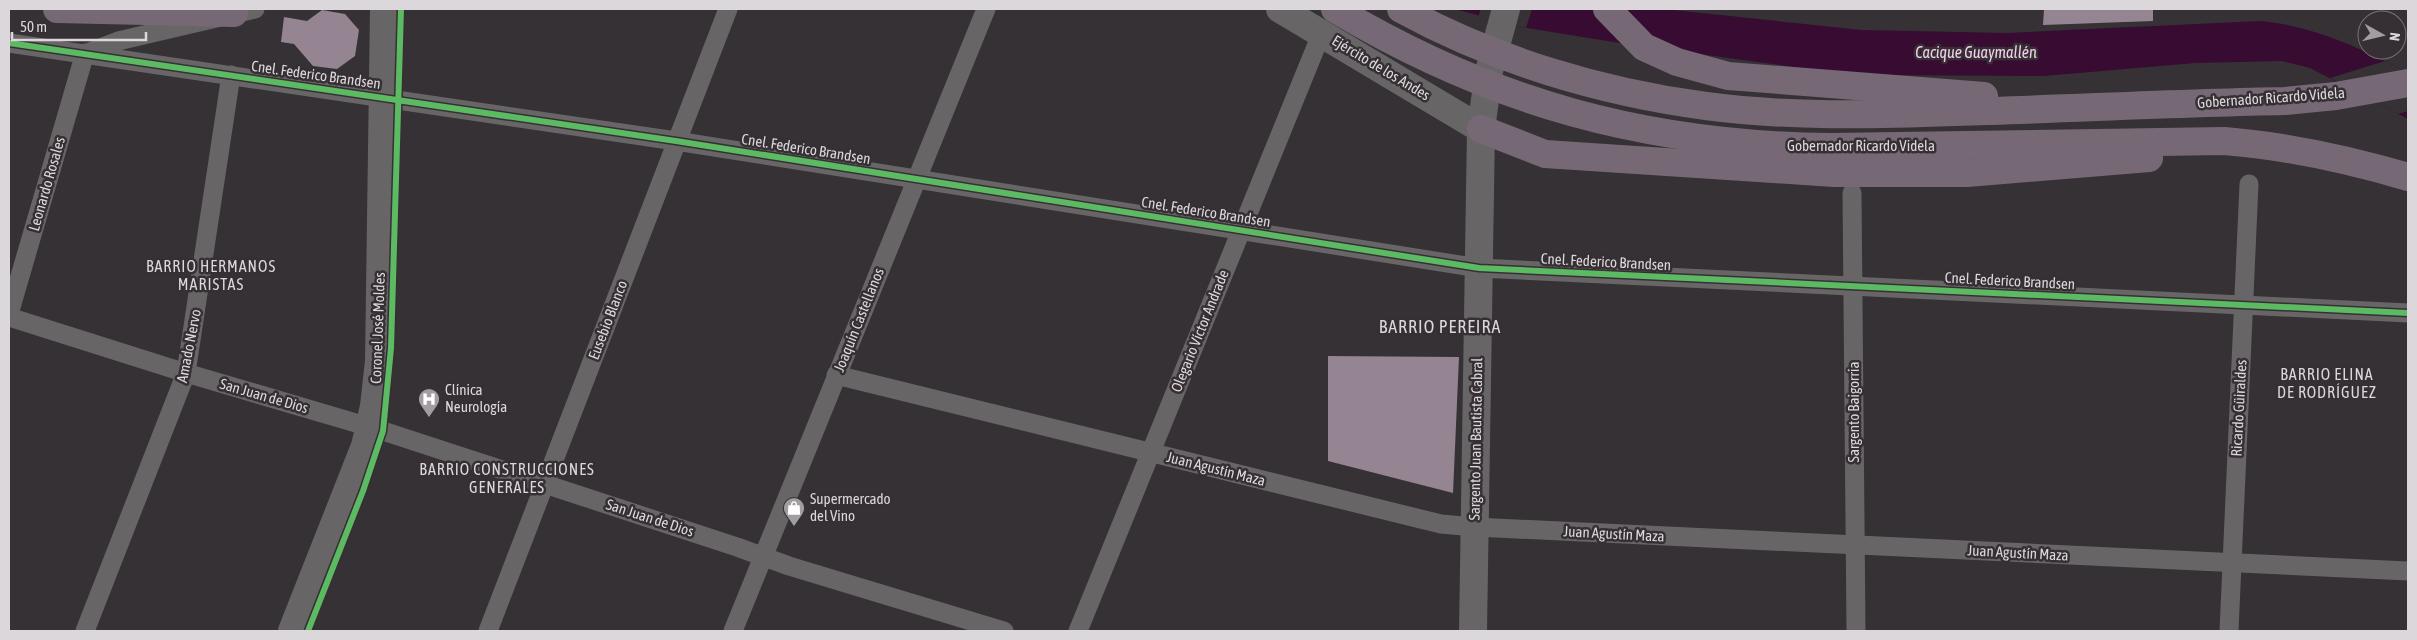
<svg xmlns="http://www.w3.org/2000/svg" width="2417" height="640" font-family="'Asap Condensed',sans-serif">
	<style>
		.water { fill: #370b32 }
		.pier { fill: #353134 }
		.building { fill: #958592 }
		.lines { fill: none; stroke-linecap: round; stroke-linejoin: round }
		.street { stroke: #686567; stroke-width: 19 }
		.secondary { stroke: #686567; stroke-width: 28 }
		.highway { stroke: #766975; stroke-width: 28 }
		.cycleway-casing { stroke: #363035; stroke-width: 9 }
		.cycleway { stroke: #5cba63; stroke-width: 6 }
		.labels { text-anchor: middle; stroke-width: 5; stroke-linejoin: round; paint-order: stroke }
		.street-label { font-size: 15px; fill: #dbd7da; stroke: #363035 }
		.poi-label { font-size: 15px; fill: #dbd7da; stroke: #363035; text-anchor: start }
		.water-label { font-size: 16px; font-style: italic; fill: #f4ceed; stroke: #363035 }
		.neighbourhood-label { font-size: 16px; letter-spacing: 1px; fill: #dbd7da; stroke: #363035 }
		.quarter-label { font-size: 18px; letter-spacing: 1px; fill: #dbd7da; stroke: #363035 }
	</style>
	<rect width="100%" height="100%" fill="#353134"/>
	<path class="water" d="M1455,9h209l197,21 146,3 253,-12c55,5 100,27 148,52v46l-98,-51 -28,-7 -87,2 -151,13 -170,-1 -50,-4 -198,-27 -105,-17z"/>
	<g class="pier">
		<path d="M1481,9h51l-6,19 -48,-11z"/>
		<path d="M2385,61l23,12v38l-10,3 -68,-36z"/>
	</g>
	<g class="building">
		<path d="M2044,9h109v12l-110,4z"/>
		<path d="M322,10l23,4 14,16 -4,26 -18,13 -24,-3 -19,-22 -13,-2 3,-25 23,4z"/>
		<path d="M1328,356l131,1 -6,136 -125,-32z"/>
	</g>
	<g class="lines">
		<g class="street">
			<path d="M9,43l667,98 803,127 929,45"/>
			<path d="M87,53l31,-12 137,-32"/>
			<path d="M1852,193l4,438"/>
			<path d="M9,314l76,-261"/>
			<path d="M9,317l177,56 197,58 354,116 52,19 215,65"/>
			<path d="M836,375l605,149 34,3 933,44"/>
			<path d="M85,631l101,-258 45,-298"/>
			<path d="M488,631l240,-622"/>
			<path d="M733,631l253,-622"/>
			<path d="M1078,631l244,-599"/>
			<path d="M2229,631l20,-447"/>
		</g>
		<g class="secondary">
			<path d="M1280,9l201,120"/>
			<path d="M292,631l73,-185 9,-40 5,-45 5,-352"/>
			<path d="M1473,631l8,-502 8,-58 17,-62"/>
		</g>
		<g class="highway">
			<path d="M57,9l177,4"/>
			<path d="M1335,9c158,94 311,136 495,138l394,-6c63,5 123,18 184,36"/>
			<path d="M1401,9c93,51 199,83 305,97 82,11 166,9 249,6 110,-3 220,-9 330,-11l51,-5 72,-13"/>
			<path d="M1607,9l37,38 33,15 51,14 256,20"/>
			<path d="M1481,129l64,25 289,19h133l182,-15"/>
		</g>
		<g class="cycleway-casing">
			<g id="cycleway">
				<path d="M9,43l667,98 803,127 929,45"/>
				<path d="M308,631l55,-140 20,-60 8,-83 10,-339"/>
			</g>
		</g>
		<use href="#cycleway" class="cycleway"/>
	</g>
	<defs>
		<g id="hospital-pin" transform="scale(1.125)"><path d="M0 17L-7.5 6A9.5 9.5 0 1 1 7.5 6Z" fill="#a19da0" stroke="#363035"/><path d="M-5-5h3v3.5h4V-5h3V5h-3V1.5h-4V5h-3Z" fill="#fff"/></g>
		<g id="shop-pin" transform="scale(1.125)"><path d="M0 17L-7.5 6A9.5 9.5 0 1 1 7.5 6Z" fill="#a19da0" stroke="#363035"/><path d="M-5-2.5h2.3a2.7 3.5 0 0 1 5.4 0H5L5.5 6h-11ZM-1.5-2.5h3a1.5 2.3 0 0 0-3 0Z" fill="#fff"/></g>
	</defs>
	<g fill-rule="evenodd">
		<use href="#hospital-pin" x="429" y="399"/>
		<use href="#shop-pin" x="794" y="508"/>
	</g>
	<g class="labels">
		<g class="street-label">
			<text transform="translate(1381 68) rotate(31)" y="5">Ejército de los Andes</text>
			<text transform="translate(316 75) rotate(8)" y="5">Cnel. Federico Brandsen</text>
			<text transform="translate(2271 98) rotate(-4)" y="5">Gobernador Ricardo Videla</text>
			<text x="1861" y="151">Gobernador Ricardo Videla</text>
			<text transform="translate(806 149) rotate(9)" y="5">Cnel. Federico Brandsen</text>
			<text transform="translate(47 184) rotate(-74)" y="5">Leonardo Rosales</text>
			<text transform="translate(1206 212) rotate(9)" y="5">Cnel. Federico Brandsen</text>
			<text transform="translate(1606 262) rotate(3)" y="5">Cnel. Federico Brandsen</text>
			<text transform="translate(2010 281) rotate(3)" y="5">Cnel. Federico Brandsen</text>
			<text transform="translate(608 320) rotate(-69)" y="5">Eusebio Blanco</text>
			<text transform="translate(859 320) rotate(-68)" y="5">Joaquín Castellanos</text>
			<text transform="translate(378 328) rotate(-88)" y="5">Coronel José Moldes</text>
			<text transform="translate(1200 331) rotate(-68)" y="5">Olegario Víctor Andrade</text>
			<text transform="translate(189 346) rotate(-79)" y="5">Amado Nervo</text>
			<text transform="translate(264 396) rotate(16)" y="5">San Juan de Dios</text>
			<text transform="translate(2239 408) rotate(-87)" y="5">Ricardo Güiraldes</text>
			<text transform="translate(1854 412) rotate(-90)" y="5">Sargento Baigorria</text>
			<text transform="translate(1476 439) rotate(-89)" y="5">Sargento Juan Bautista Cabral</text>
			<text transform="translate(1216 469) rotate(14)" y="5">Juan Agustín Maza</text>
			<text transform="translate(650 518) rotate(18)" y="5">San Juan de Dios</text>
			<text transform="translate(1614 534) rotate(3)" y="5">Juan Agustín Maza</text>
			<text transform="translate(2018 553) rotate(3)" y="5">Juan Agustín Maza</text>
		</g>
		<g class="poi-label">
			<text x="445" y="395">Clínica<tspan x="445" dy="17">Neurología</tspan></text>
			<text x="810" y="504">Supermercado<tspan x="810" dy="17">del Vino</tspan></text>
		</g>
		<g class="water-label">
			<text x="1976" y="58">Cacique Guaymallén</text>
		</g>
		<g class="neighbourhood-label">
			<text x="211" y="272">BARRIO HERMANOS<tspan x="211" dy="18">MARISTAS</tspan></text>
			<text x="2327" y="380">BARRIO ELINA<tspan x="2327" dy="18">DE RODRÍGUEZ</tspan></text>
			<text x="507" y="475">BARRIO CONSTRUCCIONES<tspan x="507" dy="18">GENERALES</tspan></text>
		</g>
		<g class="quarter-label">
			<text x="1440" y="333">BARRIO PEREIRA</text>
		</g>
	</g>
	<rect width="2417" height="640" fill="none" stroke="#dbd7da" stroke-width="20"/>
	<g transform="translate(2382 35) rotate(98)"><circle r="24" fill="#363035" stroke="#787377"/>
	<path d="M0-4L9 19L0 12L-9 19Z" fill="#a19da0"/>
	<text y="-8" font-size="14" font-weight="bold" text-anchor="middle" fill="#dbd7da">N</text>
	</g>
	<path d="M12 32v8h134v-8" fill="none" stroke="#dbd7da" stroke-width="2.5"/>
	<text x="20" y="32" font-size="15" fill="#dbd7da" stroke="#363035" stroke-width="4" paint-order="stroke">50 m</text>
</svg>
